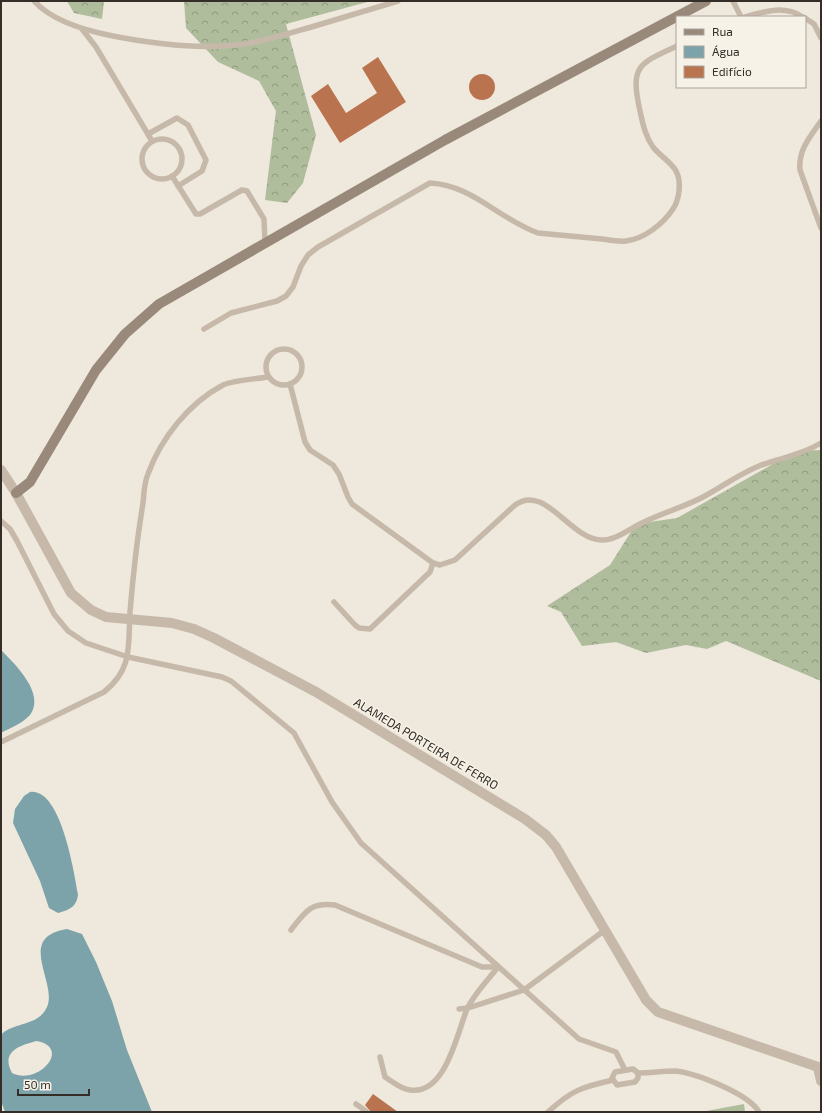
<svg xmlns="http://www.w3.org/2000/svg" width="822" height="1113" font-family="'Exo 2',sans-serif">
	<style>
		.forest { fill: url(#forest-crowns) }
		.pitch { fill: #afbd9d }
		.water { fill: #7da3aa; fill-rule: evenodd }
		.building { fill: #ba734f }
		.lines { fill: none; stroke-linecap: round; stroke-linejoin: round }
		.lane { stroke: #c6b9a9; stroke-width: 5.5 }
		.street { stroke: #c6b9a9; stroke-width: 10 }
		.secondary { stroke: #99897a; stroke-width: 10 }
		.labels { text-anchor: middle; stroke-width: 3; stroke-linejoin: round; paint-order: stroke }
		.street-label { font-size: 12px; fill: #342d28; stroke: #f7f2e7 }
	</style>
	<defs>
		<pattern id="forest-crowns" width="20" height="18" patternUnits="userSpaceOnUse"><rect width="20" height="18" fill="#afbd9d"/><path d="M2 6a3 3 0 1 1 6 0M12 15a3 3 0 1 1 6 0" fill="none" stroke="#8f9a80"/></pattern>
	</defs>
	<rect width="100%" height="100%" fill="#efe8dc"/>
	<g class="forest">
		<path d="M67,1h37l-2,18 -28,-6z"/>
		<path d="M184,1h187l-85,23 30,111 -13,48 -16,20 -22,-3 11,-89 -17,-30 -41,-19 -32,-34z"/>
		<path d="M821,450v231l-95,-40 -19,8 -21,-4 -40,8 -30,-11 -34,4 -21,-34 -14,-6 63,-41 26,-41 41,-6 119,-67z"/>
	</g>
	<path class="pitch" d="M744,1104l1,8h-44z"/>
	<g class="water">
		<path d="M1,650c14,14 45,44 29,65 -7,8 -20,13 -29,18z"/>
		<path d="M30,792c31,-4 44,80 48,102 -1,13 -9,16 -20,19l-9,-5 -9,-27 -27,-58 2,-14 9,-13z"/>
		<path d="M67,929l15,5 14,28 16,39 15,49 25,62h-147l-4,-11v-66c11,-13 37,-8 46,-28 11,-24 -32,-70 20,-78zM37,1041c35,7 1,45 -25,32 -12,-22 9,-28 25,-32z"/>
	</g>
	<g class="building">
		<path d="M378,57l28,45 -66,41 -29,-47 17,-12 18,29 31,-20 -15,-25z"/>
		<circle cx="482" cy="87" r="13"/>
		<path d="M373,1094l25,18h-27l-6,-7z"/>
	</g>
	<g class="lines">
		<g class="lane">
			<path d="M34,1c19,21 53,30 79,35 36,7 72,12 109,10 29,-1 58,-10 86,-18 30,-9 60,-18 90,-27"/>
			<path d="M733,1l8,16"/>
			<path d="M745,17c21,-6 39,-12 58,0"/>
			<path d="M805,18l9,6 7,14"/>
			<path d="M82,29l14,18 56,94"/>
			<path d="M821,121c-11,16 -23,29 -21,49l21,58"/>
			<path d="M148,134l29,-16 11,7 18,35 -4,11 -24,15"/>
			<circle cx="162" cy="159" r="20"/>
			<path d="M172,176l24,38h4l42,-24 5,1 17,28 1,24"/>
			<path d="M204,329l27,-16 46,-12 9,-5 7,-9 8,-21 7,-11 10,-8 112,-64c42,2 69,36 108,50 22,2 43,4 64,6 7,1 17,3 24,2 18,-2 37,-17 47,-32 6,-9 9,-27 3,-38 -5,-9 -16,-15 -23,-24 -8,-11 -10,-23 -13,-36 -10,-45 -2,-47 37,-65"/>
			<circle cx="284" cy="367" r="18"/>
			<path d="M290,384l15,58 5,8 23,15 6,9 9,23 4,7 81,59 7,2 15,-5 60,-55c30,-22 55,34 86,35 14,1 28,-11 41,-17 20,-10 42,-16 61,-26 19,-10 36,-23 56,-31 21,-8 43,-11 62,-23"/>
			<path d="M1,521l9,8 7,12 37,73 14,17 18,12 42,14 94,20 9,4 63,52 38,69 29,41 218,196 37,13 9,18"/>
			<path d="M334,602l21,23 4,3 11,1 60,-57 3,-9"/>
			<path d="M1,742l103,-50c29,-23 24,-46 26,-80 3,-36 7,-73 13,-109 1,-9 1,-20 5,-29 13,-36 41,-71 75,-89 11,-5 33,-6 45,-8"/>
			<path d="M291,930c14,-18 19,-28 44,-25l147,62h16"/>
			<path d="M459,1009l9,-1 56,-18 81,-60"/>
			<path d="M380,1057l5,20c8,5 16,12 25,13 36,5 47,-57 57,-81 7,-15 21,-29 31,-42"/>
			<path d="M633,1069l5,4v5l-3,4 -18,3 -5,-7 3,-6z"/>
			<path d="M638,1073c12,0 25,-2 37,-2 21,2 74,23 84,41"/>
			<path d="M356,1104l11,8"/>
			<path d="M548,1112c24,-22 34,-25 65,-32"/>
		</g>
		<g class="street">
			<path d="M1,470l15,23 55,100 20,17 15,7 66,6 22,6 20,9 102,54 209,127 21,16 10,12 90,153 12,12 163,56"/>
			<path d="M818,1067l3,14"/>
		</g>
		<path class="secondary" d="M16,493l14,-11 66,-112 29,-36 34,-30 286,-164 261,-139"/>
	</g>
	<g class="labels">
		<g class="street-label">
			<text transform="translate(426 744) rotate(31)" y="4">ALAMEDA PORTEIRA DE FERRO</text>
		</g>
	</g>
	<rect width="822" height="1113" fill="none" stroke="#342d28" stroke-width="4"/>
	<rect x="676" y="16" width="130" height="72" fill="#f7f2e7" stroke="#a9a39b"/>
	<rect x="684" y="29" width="20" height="6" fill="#99897a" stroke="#a9a39b"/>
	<text x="712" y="36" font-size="12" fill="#342d28">Rua</text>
	<rect x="684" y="46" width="20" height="12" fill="#7da3aa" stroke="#a9a39b"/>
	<text x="712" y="56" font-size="12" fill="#342d28">Água</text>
	<rect x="684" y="66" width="20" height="12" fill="#ba734f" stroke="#a9a39b"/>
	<text x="712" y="76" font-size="12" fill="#342d28">Edifício</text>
	<path d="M18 1089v6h71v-6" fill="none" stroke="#342d28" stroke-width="2"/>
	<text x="24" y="1089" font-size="12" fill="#342d28" stroke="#f7f2e7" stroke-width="3" paint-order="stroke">50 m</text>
</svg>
